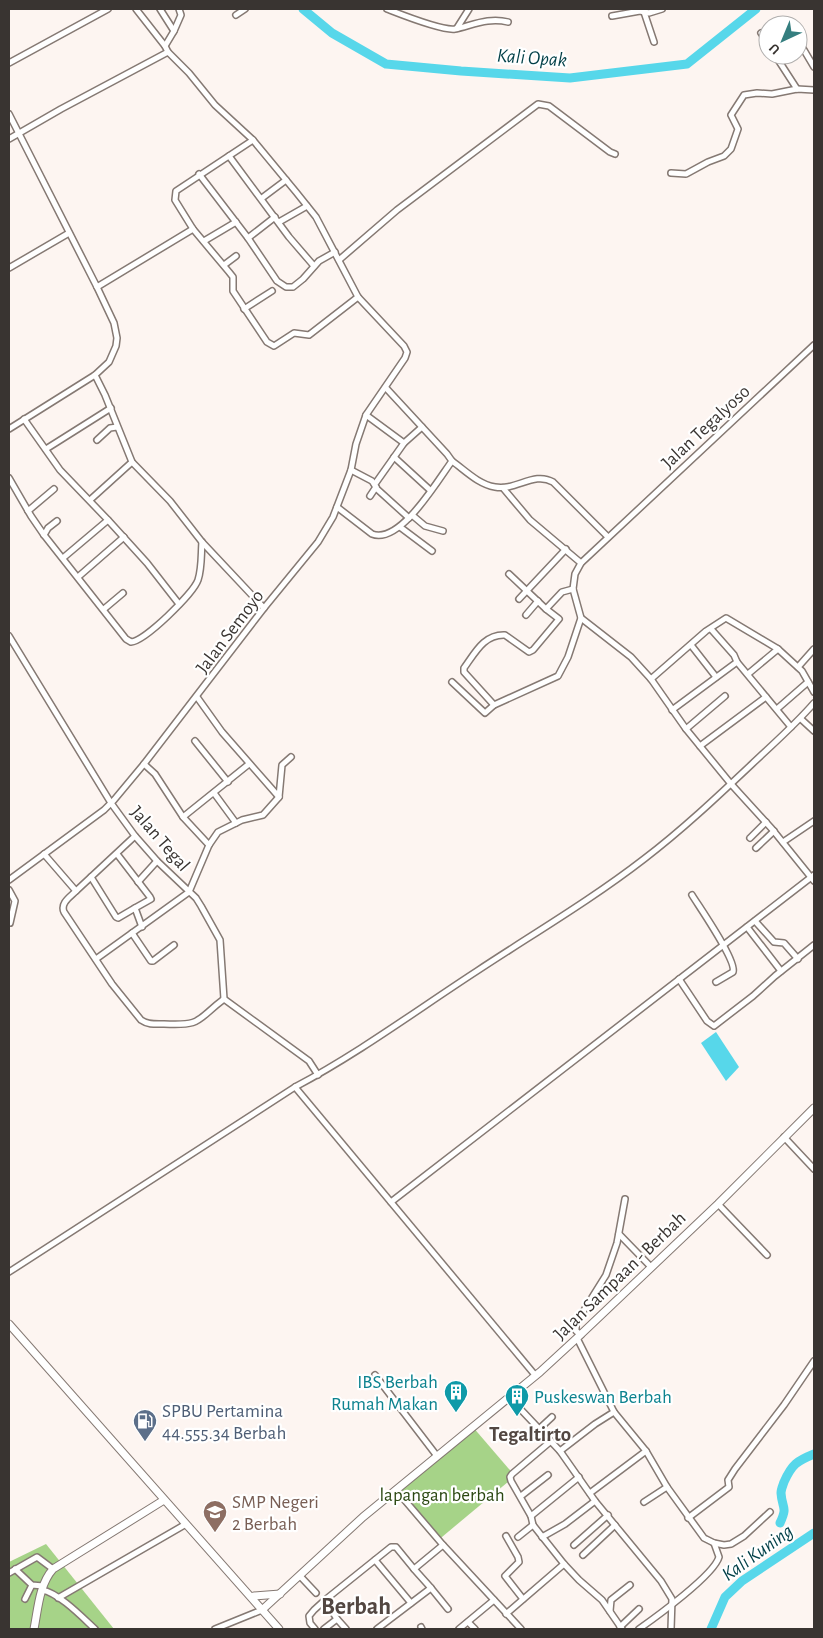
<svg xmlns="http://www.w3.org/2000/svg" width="823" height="1638" font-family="'Alegreya Sans',sans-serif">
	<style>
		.green { fill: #a6d388 }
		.water { fill: #57d7ea }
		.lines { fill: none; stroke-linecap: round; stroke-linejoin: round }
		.river { stroke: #57d7ea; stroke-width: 9 }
		.street-casing { stroke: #857973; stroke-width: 8 }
		.secondary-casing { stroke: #857973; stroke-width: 9 }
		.street { stroke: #fff; stroke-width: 5 }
		.secondary { stroke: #fff; stroke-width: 7 }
		.labels { text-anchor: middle; stroke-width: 4.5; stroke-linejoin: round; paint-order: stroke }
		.street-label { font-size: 19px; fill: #393431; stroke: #fff }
		.culture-label { font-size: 19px; fill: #0d838f; stroke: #fff; text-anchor: end }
		.service-label { font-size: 19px; fill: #4e5e75; stroke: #fff; text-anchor: start }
		.park-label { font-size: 19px; fill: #2b4812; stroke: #fff }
		.education-label { font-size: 19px; fill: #785e54; stroke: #fff; text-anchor: start }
		.water-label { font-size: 20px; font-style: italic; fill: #003f47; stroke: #fff }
		.quarter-label { font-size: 21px; font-weight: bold; fill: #524742; stroke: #fff }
		.district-label { font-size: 24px; font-weight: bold; fill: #524742; stroke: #fff }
	</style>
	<rect width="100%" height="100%" fill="#fdf5f1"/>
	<g class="green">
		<path d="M472,1426l43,50 -79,66 -43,-50z"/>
		<path d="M46,1544l68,85h-105v-67z"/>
	</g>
	<path class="water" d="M716,1032l23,35 -13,14 -25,-38z"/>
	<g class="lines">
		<g class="river">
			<path d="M303,9l29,24 54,31 75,7 109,7 117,-14 69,-55"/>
			<path d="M780,1523c8,-17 2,-14 1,-30 0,-4 2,-8 3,-11 8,-18 13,-21 30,-28"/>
			<path d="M711,1629l14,-32 17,-16 72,-48"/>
		</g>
		<g class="street-casing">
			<g id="street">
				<path d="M136,9l29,37"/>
				<path d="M160,9l14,22 -9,15 3,6"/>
				<path d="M387,9c13,5 55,22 68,20 18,-4 34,-12 53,-7"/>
				<path d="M644,12l10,30"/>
				<path d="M236,15l9,-6"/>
				<path d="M612,16l28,-5 9,2 13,-4"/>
				<path d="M788,24v1"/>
				<path d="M457,28l12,-19"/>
				<path d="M174,31l7,-16 -2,-6"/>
				<path d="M761,33l7,10"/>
				<path d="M798,40l16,27"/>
				<path d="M775,55l22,34"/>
				<path d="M9,63l99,-54"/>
				<path d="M9,114l88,173 17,36 3,15 -1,8 -7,16 -14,13 -86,54"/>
				<path d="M9,139l52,-30 107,-57 21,21 26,32 38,35 43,52 20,25 42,80 46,49 3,6 -2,6 -39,57 -10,29 -5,26 -18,47 -15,25 -54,66 -120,156 -30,36 -10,10 -95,70"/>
				<path d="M253,140l-77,51 -1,9 18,29 36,43 4,5v14l34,51 7,4 20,-13 15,2 49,-38"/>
				<path d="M229,156l60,81 25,29"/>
				<path d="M671,173l15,1 22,-12 16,-6 7,-7 7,-20 -7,-14 13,-20 13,-2 15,1 25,-5 17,1"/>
				<path d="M199,174l49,64 29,43 9,6h7l10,-8 16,-18 16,-9"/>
				<path d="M262,198l24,-18"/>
				<path d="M279,222l28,-16"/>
				<path d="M248,238l27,-21"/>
				<path d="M204,241l32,-19"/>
				<path d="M339,260l58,-50 141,-106 11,2 61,46 5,2"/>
				<path d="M224,265l12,-9"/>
				<path d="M9,268l60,-35"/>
				<path d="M97,287l96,-58"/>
				<path d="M244,309l28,-18"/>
				<path d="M814,345l-233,218 -6,11 -2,15 8,29 50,39 20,22 35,50 45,55 41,45 42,52"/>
				<path d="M95,375l10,20 27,67 38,39 32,41 62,66"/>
				<path d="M366,415l38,28 -29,41"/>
				<path d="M24,419l36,51 48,50 39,43 32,41"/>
				<path d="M97,440l13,-12 7,-1"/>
				<path d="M404,443l18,-16"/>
				<path d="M46,449l65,-41"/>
				<path d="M394,457l36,33"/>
				<path d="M452,461c14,10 26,23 43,26 21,4 39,-16 58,-5l55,55"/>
				<path d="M351,470l21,11 5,8 32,29"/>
				<path d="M9,478l22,38 13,19 82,104 5,3c14,-1 62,-48 67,-62 4,-12 3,-26 4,-38"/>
				<path d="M503,488l27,32 51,43"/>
				<path d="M370,496l6,-9"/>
				<path d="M90,500l42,-38"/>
				<path d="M337,507l35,27c28,11 66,-54 80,-73l-5,-7 -61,-66"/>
				<path d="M28,511l26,-22"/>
				<path d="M412,515l13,11 18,5"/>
				<path d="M400,527l32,24"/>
				<path d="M44,535l4,-7 9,-7"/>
				<path d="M63,558l45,-38"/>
				<path d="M509,574l37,35"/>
				<path d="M78,577l46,-40"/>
				<path d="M519,599l47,-50"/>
				<path d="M104,609l19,-16"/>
				<path d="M526,615l12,-14"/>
				<path d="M711,629l23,26 3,7 54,65"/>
				<path d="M9,636l102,167 24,33 22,25 39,37 5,8 19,34 4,59 85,62 9,14"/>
				<path d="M691,645l25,32"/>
				<path d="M798,667l16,-18"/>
				<path d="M748,674l30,-25 24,22 12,21"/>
				<path d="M651,679l55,-48 20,-13 52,31"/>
				<path d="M452,682l33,31 9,-8 64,-29 10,-19 13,-39"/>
				<path d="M197,697l25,35 57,65"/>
				<path d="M494,705l-30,-33v-4c11,-15 20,-34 41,-33l24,17 4,-2 26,-31 -13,-10 16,-17 11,-3"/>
				<path d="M777,709l31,-27"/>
				<path d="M672,710l65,-48"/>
				<path d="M801,719l13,12"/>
				<path d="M686,729l39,-33"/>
				<path d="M195,741l33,41"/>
				<path d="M700,746l66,-49"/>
				<path d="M144,764l11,10 28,43 26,28"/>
				<path d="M214,793l22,30"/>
				<path d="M183,817l66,-53"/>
				<path d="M135,836l-44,41 25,40 2,1 17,-10 7,19"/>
				<path d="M750,838l16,-16"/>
				<path d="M783,842l31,-21"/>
				<path d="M756,848l18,-17"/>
				<path d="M44,854l32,37c-6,6 -16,12 -12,21l48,72 29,36c7,5 15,4 23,4 39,2 32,-4 60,-25"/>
				<path d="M117,854l33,43 1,2 -16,9"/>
				<path d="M138,882l19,-21"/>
				<path d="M9,890l6,11 -5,22"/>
				<path d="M76,891l15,-14"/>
				<path d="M692,895c8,13 45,66 41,77l-17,10"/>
				<path d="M755,921l19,21 10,1 14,16"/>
				<path d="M747,927l34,44"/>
				<path d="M132,933l19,28h2l21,-16"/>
				<path d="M96,959l93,-67 20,-47 9,-13 24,-12 21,-5 16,-18 3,-32 9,-8"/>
				<path d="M679,979l28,42 7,5 39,-30 22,-20 39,-31"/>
				<path d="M295,1087l240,288"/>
				<path d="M784,1137l30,32"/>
				<path d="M391,1202l423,-327"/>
				<path d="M718,1204l49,51"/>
				<path d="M619,1234l32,33"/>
				<path d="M9,1272l286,-185c64,-34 122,-77 182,-116 56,-37 114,-71 167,-112 38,-29 73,-62 108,-95 21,-20 43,-39 62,-61"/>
				<path d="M581,1335l-5,-4v-8l30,-48 11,-32 8,-44"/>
				<path d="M577,1338l37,74 32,39 21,36 37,51 10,5 10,2 7,-1 13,-8 26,-24"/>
				<path d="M375,1375l62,81"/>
				<path d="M509,1397l51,54 35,50 66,80 11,18 -1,30"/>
				<path d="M539,1429l13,-12"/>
				<path d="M551,1441l-39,33 -2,3 1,4 20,35 2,9 31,39 15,16 23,20 20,29"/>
				<path d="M560,1451l35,-27 19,-12"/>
				<path d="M396,1490l47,55 78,84"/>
				<path d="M590,1493l56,-42"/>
				<path d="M521,1496l27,-21"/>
				<path d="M644,1502l23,-15"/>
				<path d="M531,1516l48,-39"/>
				<path d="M688,1518l41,-31 -1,-7 7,-11 49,-64 30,-44"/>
				<path d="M506,1536l12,21 1,5 -14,14 18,23"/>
				<path d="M518,1537l15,-12"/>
				<path d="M542,1537l23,-13 30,-23"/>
				<path d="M574,1545l34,-30"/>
				<path d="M583,1555l32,-30"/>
				<path d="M375,1560l36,43"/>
				<path d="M15,1569l17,16 11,1"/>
				<path d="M9,1573l28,-16 16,12"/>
				<path d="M300,1576l16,17"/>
				<path d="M431,1588l17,21"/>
				<path d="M42,1590c17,3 40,27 53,39"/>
				<path d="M58,1598l128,-74"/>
				<path d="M25,1599l7,-14"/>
				<path d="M610,1611l1,-11 19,-15"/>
				<path d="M506,1614l58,-50"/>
				<path d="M337,1619l9,10"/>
				<path d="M468,1622l7,7"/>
				<path d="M421,1627l1,2"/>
				<path d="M620,1627l19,-18"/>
				<path d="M215,1629l47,-19"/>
				<path d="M315,1629l-5,-6 -1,-7 5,-6 11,-10"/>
				<path d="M324,1629l13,-10 -12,-19 66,-53h5l18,22 29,-24"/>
				<path d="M377,1629l54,-41 -17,-19"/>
				<path d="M459,1629l35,-29"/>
				<path d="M639,1629c17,-12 75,-54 80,-72l-5,-14"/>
			</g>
		</g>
		<g class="secondary-casing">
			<g id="secondary">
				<path d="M9,1324l270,305"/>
				<path d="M252,1597l2,-1 26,-2"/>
				<path d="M262,1610l101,-93 177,-145 37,-34 141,-134 96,-96"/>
				<path d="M34,1629c4,-20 5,-44 19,-60l111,-69"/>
			</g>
		</g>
		<use href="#street" class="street"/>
		<use href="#secondary" class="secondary"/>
	</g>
	<defs>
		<g id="building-pin" transform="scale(1.25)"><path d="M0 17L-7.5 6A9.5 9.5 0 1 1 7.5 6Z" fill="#0f9aa8" stroke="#fff"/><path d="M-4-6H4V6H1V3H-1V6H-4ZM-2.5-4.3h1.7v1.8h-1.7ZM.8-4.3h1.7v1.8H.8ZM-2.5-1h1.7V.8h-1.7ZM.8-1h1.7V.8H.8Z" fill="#fff"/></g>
		<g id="fuel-pin" transform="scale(1.25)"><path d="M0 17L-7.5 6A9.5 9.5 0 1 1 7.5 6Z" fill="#5c6f8a" stroke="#fff"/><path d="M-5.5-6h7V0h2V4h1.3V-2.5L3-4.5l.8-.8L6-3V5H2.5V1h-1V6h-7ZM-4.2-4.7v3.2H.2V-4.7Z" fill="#fff"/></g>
		<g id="school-pin" transform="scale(1.25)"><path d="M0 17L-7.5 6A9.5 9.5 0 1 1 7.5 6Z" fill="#8d6e63" stroke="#fff"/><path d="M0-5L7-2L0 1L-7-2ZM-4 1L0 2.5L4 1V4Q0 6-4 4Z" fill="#fff"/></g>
	</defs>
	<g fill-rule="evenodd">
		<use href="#building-pin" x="456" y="1392"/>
		<use href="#building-pin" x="517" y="1396"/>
		<use href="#fuel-pin" x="145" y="1421"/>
		<use href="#school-pin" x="215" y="1512"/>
	</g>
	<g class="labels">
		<g class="street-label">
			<text transform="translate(705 426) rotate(-43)" y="7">Jalan Tegalyoso</text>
			<text transform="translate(229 631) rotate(-53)" y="7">Jalan Semoyo</text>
			<text transform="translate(161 838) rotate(49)" y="7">Jalan Tegal</text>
			<text transform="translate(619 1275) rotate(-44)" y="7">Jalan Sampaan - Berbah</text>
		</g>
		<g class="culture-label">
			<text x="438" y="1388">IBS Berbah<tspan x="438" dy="22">Rumah Makan</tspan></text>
			<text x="534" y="1403" text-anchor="start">Puskeswan Berbah</text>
		</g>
		<g class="service-label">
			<text x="162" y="1417">SPBU Pertamina<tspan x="162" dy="22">44.555.34 Berbah</tspan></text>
		</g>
		<g class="park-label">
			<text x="442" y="1501">lapangan berbah</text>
		</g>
		<g class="education-label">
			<text x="232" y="1508">SMP Negeri<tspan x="232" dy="22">2 Berbah</tspan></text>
		</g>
		<g class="water-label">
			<text transform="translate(532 57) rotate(4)" y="7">Kali Opak</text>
			<text transform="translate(757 1552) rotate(-36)" y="7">Kali Kuning</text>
		</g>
		<g class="quarter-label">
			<text x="530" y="1441">Tegaltirto</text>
		</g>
		<g class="district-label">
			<text x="356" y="1614">Berbah</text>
		</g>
	</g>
	<rect width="823" height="1638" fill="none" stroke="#393431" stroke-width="20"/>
	<g transform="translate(783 40) rotate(224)"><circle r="24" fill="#ffffff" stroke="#b0aead"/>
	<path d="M0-4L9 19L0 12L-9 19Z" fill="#357e7f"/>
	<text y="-8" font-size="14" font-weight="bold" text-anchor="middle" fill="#393431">U</text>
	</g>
</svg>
